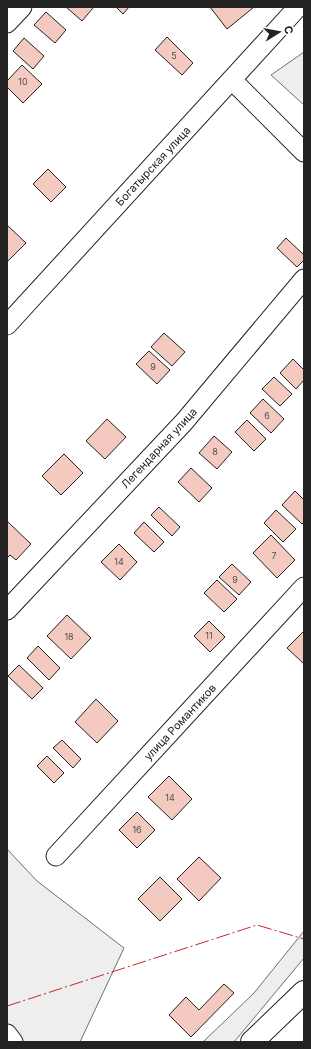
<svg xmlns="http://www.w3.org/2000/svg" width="311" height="1049" font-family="Inter,sans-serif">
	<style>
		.green { fill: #eee; stroke: #6f6f6f }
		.building { fill: #f3c9c0; stroke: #222 }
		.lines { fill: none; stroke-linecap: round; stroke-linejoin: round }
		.minor-casing { stroke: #222; stroke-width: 21 }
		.major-casing { stroke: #222; stroke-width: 24 }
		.minor { stroke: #fff; stroke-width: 19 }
		.major { stroke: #fff; stroke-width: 22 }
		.power { stroke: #c62828; stroke-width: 1; stroke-dasharray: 14 3 2 3; stroke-linecap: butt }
		.labels { text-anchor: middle; stroke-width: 3; stroke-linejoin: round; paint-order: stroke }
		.number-label { font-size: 9px; fill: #564c4a }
		.street-label { font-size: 11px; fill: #222; stroke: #fff }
	</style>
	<rect width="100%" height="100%" fill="#fff"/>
	<g class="green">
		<path d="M304,52v53l-33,-30z"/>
		<path d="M7,849l30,32 87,67 -44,94h-73z"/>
		<path d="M304,931v27l-70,84h-31l51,-49z"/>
	</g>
	<g class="building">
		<path d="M66,7h26l1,1 -11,13z"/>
		<path d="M116,7h13l-6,7z"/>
		<path d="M210,7h44l-27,22z"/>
		<path d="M46,12l20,18 -11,13 -21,-18z"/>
		<path d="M167,37l26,26 -11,12 -27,-25z"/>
		<path d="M24,38l20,18 -11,13 -20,-18z"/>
		<path d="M22,65l20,19 -19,19 -16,-16v-6z"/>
		<path d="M48,169l18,18 -15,15 -18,-18z"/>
		<path d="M7,225l19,18 -19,19z"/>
		<path d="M286,238l18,17v5l-7,7 -20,-19z"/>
		<path d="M164,333l21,19 -13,14 -21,-19z"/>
		<path d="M149,351l21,19 -13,14 -21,-20z"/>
		<path d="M293,359l11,11v10l-8,9 -16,-16z"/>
		<path d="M274,377l18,17 -12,12 -18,-17z"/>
		<path d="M263,399l21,20 -13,14 -21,-20z"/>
		<path d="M107,419l19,18 -21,22 -19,-18z"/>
		<path d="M247,420l19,19 -12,12 -19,-19z"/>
		<path d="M214,436l18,16 -15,17 -18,-16z"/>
		<path d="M64,454l19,19 -22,22 -19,-19z"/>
		<path d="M191,468l21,20 -13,14 -21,-20z"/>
		<path d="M295,491l9,9v22l-2,2 -20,-19z"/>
		<path d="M159,507l21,20 -8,9 -21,-21z"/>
		<path d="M276,510l20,19 -13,13 -19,-19z"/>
		<path d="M7,521l24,23 -15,16 -6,-5 -3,3z"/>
		<path d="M144,522l20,20 -10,10 -20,-19z"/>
		<path d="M271,535l24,25 -18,18 -24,-25z"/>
		<path d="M119,544l18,18 -17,18 -19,-18z"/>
		<path d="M232,564l19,18 -12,13 -20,-18z"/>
		<path d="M217,580l20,19 -13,13 -20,-19z"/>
		<path d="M67,615l24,23 -20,21 -24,-23z"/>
		<path d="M209,621l16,16 -15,15 -16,-16z"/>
		<path d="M304,631v33l-17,-16z"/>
		<path d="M38,646l22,22 -11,12 -22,-22z"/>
		<path d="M19,665l24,23 -11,11 -24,-23z"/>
		<path d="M96,699l22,22 -21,22 -22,-21z"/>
		<path d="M62,740l19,19 -8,9 -20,-20z"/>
		<path d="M47,756l17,17 -10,10 -17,-17z"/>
		<path d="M169,776l23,23 -20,21 -24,-23z"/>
		<path d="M137,812l18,18 -18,18 -18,-18z"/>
		<path d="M199,857l22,21 -22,23 -22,-22z"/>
		<path d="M160,877l22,22 -22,22 -22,-22z"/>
		<path d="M224,984l10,9 -43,44 -22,-22 17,-18 13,13z"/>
	</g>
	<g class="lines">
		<g class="minor-casing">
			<g id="minor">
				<path d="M7,23l15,-16"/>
				<path d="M232,80l72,72"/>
				<path d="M7,325l291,-318"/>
				<path d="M7,610l177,-188 120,-143"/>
				<path d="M56,856l248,-269"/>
				<path d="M7,1034l6,8"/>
			</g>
		</g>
		<g class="major-casing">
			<path id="major" d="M252,1042l52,-50"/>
		</g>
		<use href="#minor" class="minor"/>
		<use href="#major" class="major"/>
		<path class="power" d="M7,1006l250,-81 47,14"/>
	</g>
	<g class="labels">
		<g class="number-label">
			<text x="174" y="59">5</text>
			<text x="23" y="85">10</text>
			<text x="153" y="370">9</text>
			<text x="267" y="419">6</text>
			<text x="215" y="455">8</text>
			<text x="274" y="559">7</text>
			<text x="119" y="565">14</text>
			<text x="235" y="583">9</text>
			<text x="209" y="639">11</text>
			<text x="69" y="640">18</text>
			<text x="170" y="801">14</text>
			<text x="137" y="833">16</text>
		</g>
		<g class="street-label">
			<text transform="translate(153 166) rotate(-47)" y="4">Богатырская улица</text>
			<text transform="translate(159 448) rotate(-47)" y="4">Легендарная улица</text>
			<text transform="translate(180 722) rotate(-47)" y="4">улица Романтиков</text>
		</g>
	</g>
	<rect width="311" height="1049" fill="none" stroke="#222222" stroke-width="16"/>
	<g transform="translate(279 32) rotate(79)" stroke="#ffffff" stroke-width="3" paint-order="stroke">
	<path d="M0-3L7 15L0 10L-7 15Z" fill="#222222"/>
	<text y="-6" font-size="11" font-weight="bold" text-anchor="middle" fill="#222222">С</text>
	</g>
</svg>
